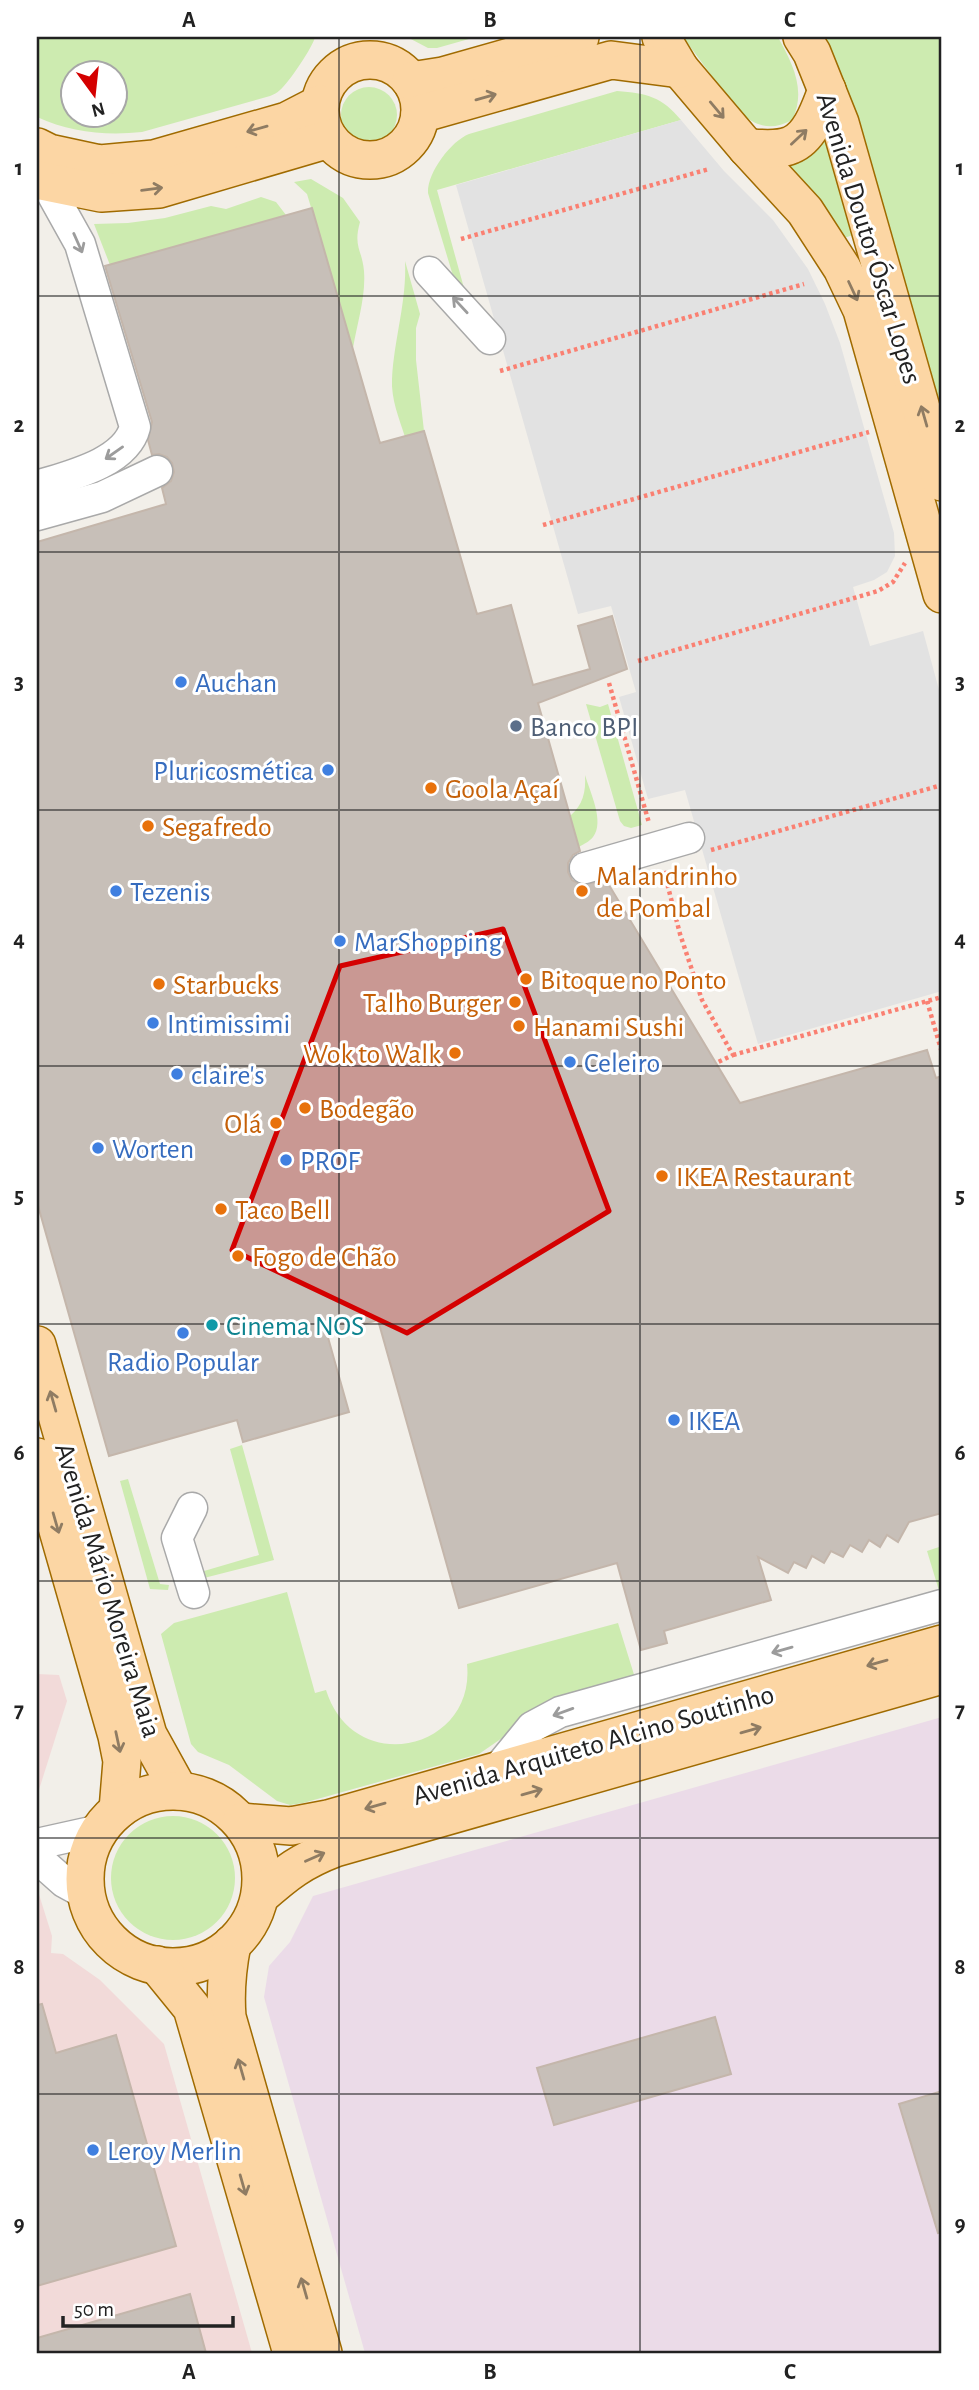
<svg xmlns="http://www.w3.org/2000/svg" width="979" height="2390" font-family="'Alegreya Sans',sans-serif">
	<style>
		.commercial { fill: #f2dad9 }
		.industrial { fill: #ebdbe8 }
		.grass { fill: #cdebb0; fill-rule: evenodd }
		.parking { fill: #e2e2e2 }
		.building { fill: #c7bfb8; stroke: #c4b6ab; stroke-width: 2 }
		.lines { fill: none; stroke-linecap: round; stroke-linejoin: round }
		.minor-casing { stroke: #a9a9a9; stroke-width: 33 }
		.major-casing { stroke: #a06b00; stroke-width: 40 }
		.path { stroke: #fa8072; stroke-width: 4.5; stroke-dasharray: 3.5 3.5; stroke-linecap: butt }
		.minor { stroke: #fff; stroke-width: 30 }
		.major { stroke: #fcd6a4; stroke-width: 37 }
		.oneway { stroke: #8f7c63 }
		.oneway2 { stroke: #9c9c9c }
		.marked { fill: #d40000; fill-opacity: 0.2; stroke: #d40000; stroke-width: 5; stroke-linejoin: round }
		.grid { fill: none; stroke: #222; stroke-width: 2; stroke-opacity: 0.55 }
		.shop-dot { fill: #3f7fe0; stroke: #fff; stroke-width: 2.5 }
		.service-dot { fill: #5c6f8a; stroke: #fff; stroke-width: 2.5 }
		.food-dot { fill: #e8710a; stroke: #fff; stroke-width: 2.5 }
		.culture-dot { fill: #0f9aa8; stroke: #fff; stroke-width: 2.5 }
		.labels { text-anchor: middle; stroke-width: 6; stroke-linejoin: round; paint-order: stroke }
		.street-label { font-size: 28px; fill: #222; stroke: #fff }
		.shop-label { font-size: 28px; fill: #366cbe; stroke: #fff; text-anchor: start }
		.service-label { font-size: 28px; fill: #4e5e75; stroke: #fff; text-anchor: start }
		.food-label { font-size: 28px; fill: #c56008; stroke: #fff; text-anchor: start }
		.culture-label { font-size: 28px; fill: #0d838f; stroke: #fff; text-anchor: start }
		.neatline { fill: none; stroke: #222; stroke-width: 2.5 }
		.grid-label { font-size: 23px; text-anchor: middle; font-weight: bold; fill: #222 }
	</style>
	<rect width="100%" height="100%" fill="#f2efe9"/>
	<g class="commercial">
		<path d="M37,1674l22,1 8,26 -30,95z"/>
		<path d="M37,1888l15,48 -1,17 12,1 37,26 64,64 88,309h-215z"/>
	</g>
	<path class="industrial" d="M942,1717v636h-577l-101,-356 5,-31 21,-24 23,-46z"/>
	<g class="grass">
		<path d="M37,37h278c-1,8 -27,47 -35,53 -3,3 -6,4 -10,6l-128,36c-37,4 -72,0 -105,-15zM74,74h42v42h-42z"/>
		<path d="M407,37h69l-39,11h-9z"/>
		<path d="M683,37h95c14,26 29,53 14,83 -22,12 -37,6 -55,-10z"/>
		<path d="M818,37h124v397z"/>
		<circle cx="369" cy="115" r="28"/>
		<path d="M617,91c30,2 45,6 64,29l-244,70 30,109 -10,-10 -29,-96c-1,-20 23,-52 41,-59z"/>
		<path d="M826,138l27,97 -9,3 -59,-73c18,-6 29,-12 41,-27z"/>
		<path d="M311,179l32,19 17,24c-7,25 2,27 4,49 2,25 -7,53 -11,77l-46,-154 -13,-12z"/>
		<path d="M261,197l15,5 10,13 -176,50 -16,-41 34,-1 37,-5 46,-12 15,3z"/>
		<path d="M405,261l15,53 -4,14v32l8,71 -19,6c-6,-19 -14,-38 -13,-58 2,-40 15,-78 13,-118z"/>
		<path d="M586,704l14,3 8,-3 34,121 -11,3 -7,-2 -4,-5z"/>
		<path d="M585,775c5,17 20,47 8,62 -3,4 -9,7 -14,10l-9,-31c13,-11 16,-24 15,-41z"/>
		<path d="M242,1445l32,115 -70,18v-7l55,-16 -29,-106z"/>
		<path d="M128,1479l32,105 9,1 -1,5 -18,-1 -30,-108z"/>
		<path d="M942,1546v47l-2,1 -13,-43z"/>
		<path d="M287,1592l28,101 11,-3c28,89 150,60 141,-26l151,-41 18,58 -95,30 -62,43 -176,49 -13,2 -13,-4 -48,-36 -31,-13 -7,-8 -30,-110 13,-11z"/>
		<circle cx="173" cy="1878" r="62"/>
	</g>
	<path class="parking" d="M681,120l43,51 49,49 35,49 17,35 15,39 54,190 1,23 -8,16 -13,8 -21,7 17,59 53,-15 19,70v290l-184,53 -73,-254 -37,9 -29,-102 17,-5 -25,-86 -33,8 -122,-429z"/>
	<g class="building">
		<path d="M312,208l68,235 44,-12 53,183 34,-9 22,80 57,-16 -12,-43 34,-10 15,53 -89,34 42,148 -7,4 -5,8v9l4,8 9,5 25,-5 134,223 187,-53 9,28 6,-2v437l-33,9 -11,20 -11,-7 -7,12 -11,-7 -7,12 -12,-7 -7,12 -12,-6 -7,12 -12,-7 -6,12 -12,-6 -6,11 -30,-16 13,43 -107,31 3,12 -26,7 -24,-87 -158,45 -81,-288 -51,14 22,78 -106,30 -6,-22 -128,36 -72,-254v-660l129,-38 -4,-16 9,-7 3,-9 -2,-9 -5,-6 -8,-3 -7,1 -4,-15 4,-18 -47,-156z"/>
		<path d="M42,2004l14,49 60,-18 60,211 -139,40v-281z"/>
		<path d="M715,2017l16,57 -177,51 -17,-57z"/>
		<path d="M942,2091v141l-4,1 -39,-129z"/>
		<path d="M190,2294l16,59h-169v-15z"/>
	</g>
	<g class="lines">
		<g class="minor-casing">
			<g id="minor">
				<path d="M429,272l61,67"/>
				<path d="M37,486c32,-10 89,-23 98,-59l-55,-183 -34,-61"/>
				<path d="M37,515l65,-18 55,-26"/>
				<path d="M585,868l104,-30"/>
				<path d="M192,1508l-15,30 17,55"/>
				<path d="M496,1771l36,-44 28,-15 382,-107"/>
				<path d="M37,1844l63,-14"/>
				<path d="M37,1858l27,24 22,12"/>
			</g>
		</g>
		<g class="major-casing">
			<g id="major">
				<path d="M661,37l19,32 67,79 58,63 37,57 20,42 80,284"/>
				<path d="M802,37l10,16 28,70 102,359"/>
				<circle cx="370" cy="110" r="50"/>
				<path d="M411,81l32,-5 137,-39"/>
				<path d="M420,114l191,-54 69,9"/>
				<path d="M37,147l12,6 51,11 54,-5 133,-38 33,-17"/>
				<path d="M747,148c14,0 31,3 44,-3 20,-8 29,-37 36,-55"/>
				<path d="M37,180l64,13 58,-4 170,-50"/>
				<path d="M37,1345l111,390 31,56"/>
				<path d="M37,1457l80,279 5,25 -4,49"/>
				<circle cx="173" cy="1879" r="88"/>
				<path d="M241,1822l50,4 37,-7 614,-175"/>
				<path d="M260,1896c26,-23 41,-35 75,-48l607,-173"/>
				<path d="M232,1944c-5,25 -7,48 -5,73l96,336"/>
				<path d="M157,1965l35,43 100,345"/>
			</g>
		</g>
		<g class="path">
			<path d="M461,239l248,-70"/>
			<path d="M500,371l304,-87"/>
			<path d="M543,525l326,-93"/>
			<path d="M638,661l240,-70 15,-9 12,-19"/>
			<path d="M609,683l40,140"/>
			<path d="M711,850l231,-65"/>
			<path d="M664,871l16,63 22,66 31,55 -17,8"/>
			<path d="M927,1001l15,52"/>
			<path d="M733,1055l209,-58"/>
		</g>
		<use href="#minor" class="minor"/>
		<use href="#major" class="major"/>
	</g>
	<defs><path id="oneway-shaft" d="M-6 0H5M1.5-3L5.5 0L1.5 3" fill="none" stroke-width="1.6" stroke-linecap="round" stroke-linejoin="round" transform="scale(1.75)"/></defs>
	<g class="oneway">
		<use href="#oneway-shaft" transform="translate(486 97) rotate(-16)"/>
		<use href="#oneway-shaft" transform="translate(717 110) rotate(50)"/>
		<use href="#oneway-shaft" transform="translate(257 129) rotate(164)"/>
		<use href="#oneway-shaft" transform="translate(799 137) rotate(-43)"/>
		<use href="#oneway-shaft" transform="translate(152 189) rotate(-7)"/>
		<use href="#oneway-shaft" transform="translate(853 291) rotate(65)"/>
		<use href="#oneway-shaft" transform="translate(924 416) rotate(-106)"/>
		<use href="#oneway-shaft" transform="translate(53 1401) rotate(-106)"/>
		<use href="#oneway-shaft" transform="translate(56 1523) rotate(74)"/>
		<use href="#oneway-shaft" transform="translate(877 1663) rotate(164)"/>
		<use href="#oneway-shaft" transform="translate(751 1730) rotate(-16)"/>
		<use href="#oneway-shaft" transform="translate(118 1742) rotate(78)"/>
		<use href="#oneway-shaft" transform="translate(532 1792) rotate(-16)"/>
		<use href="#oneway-shaft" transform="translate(375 1806) rotate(164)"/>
		<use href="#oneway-shaft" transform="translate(315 1857) rotate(-24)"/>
		<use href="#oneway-shaft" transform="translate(241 2069) rotate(-106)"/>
		<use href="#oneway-shaft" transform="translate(243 2185) rotate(74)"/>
		<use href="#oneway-shaft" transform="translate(304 2288) rotate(-106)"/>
	</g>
	<g class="oneway2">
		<use href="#oneway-shaft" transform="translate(78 243) rotate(66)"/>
		<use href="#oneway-shaft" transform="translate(460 305) rotate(-133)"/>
		<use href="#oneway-shaft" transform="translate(114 453) rotate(145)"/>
		<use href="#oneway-shaft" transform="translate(782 1650) rotate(164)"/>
		<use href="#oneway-shaft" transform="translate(563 1712) rotate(160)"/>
	</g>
	<path class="marked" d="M503,929l106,282 -202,122 -175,-83 108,-284z"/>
	<path class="grid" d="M339,37v2316M640,37v2316M37,296h905M37,552h905M37,810h905M37,1066h905M37,1324h905M37,1581h905M37,1838h905M37,2094h905"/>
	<g class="shop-dot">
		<circle cx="181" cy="682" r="7"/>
		<circle cx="328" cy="770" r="7"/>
		<circle cx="116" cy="891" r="7"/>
		<circle cx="340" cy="941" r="7"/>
		<circle cx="153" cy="1023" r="7"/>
		<circle cx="570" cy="1062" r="7"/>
		<circle cx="177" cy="1074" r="7"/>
		<circle cx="98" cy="1148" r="7"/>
		<circle cx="286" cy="1160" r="7"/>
		<circle cx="183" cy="1333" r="7"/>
		<circle cx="674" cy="1420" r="7"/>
		<circle cx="93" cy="2150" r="7"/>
	</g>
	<circle class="service-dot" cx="516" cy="726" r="7"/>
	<g class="food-dot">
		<circle cx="431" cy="788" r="7"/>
		<circle cx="148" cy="826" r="7"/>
		<circle cx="582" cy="891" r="7"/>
		<circle cx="526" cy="979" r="7"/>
		<circle cx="159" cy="984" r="7"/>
		<circle cx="515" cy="1002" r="7"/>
		<circle cx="519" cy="1026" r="7"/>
		<circle cx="455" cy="1053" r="7"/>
		<circle cx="305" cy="1108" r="7"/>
		<circle cx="276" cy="1123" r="7"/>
		<circle cx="662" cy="1176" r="7"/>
		<circle cx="221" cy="1209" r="7"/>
		<circle cx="238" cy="1256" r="7"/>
	</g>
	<circle class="culture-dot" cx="212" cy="1325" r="7"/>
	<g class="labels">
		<g class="street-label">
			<text transform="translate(870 238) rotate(73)" y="10">Avenida Doutor Óscar Lopes</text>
			<text transform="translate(109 1590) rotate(73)" y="10">Avenida Mário Moreira Maia</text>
			<text transform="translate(593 1744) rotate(-16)" y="10">Avenida Arquiteto Alcino Soutinho</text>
		</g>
		<g class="shop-label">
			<text x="195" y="692">Auchan</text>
			<text x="314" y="780" text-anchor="end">Pluricosmética</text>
			<text x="130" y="901">Tezenis</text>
			<text x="354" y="951">MarShopping</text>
			<text x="167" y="1033">Intimissimi</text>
			<text x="584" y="1072">Celeiro</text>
			<text x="191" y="1084">claire's</text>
			<text x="112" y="1158">Worten</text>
			<text x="300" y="1170">PROF</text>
			<text x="183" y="1371" text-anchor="middle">Radio Popular</text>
			<text x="688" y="1430">IKEA</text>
			<text x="107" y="2160">Leroy Merlin</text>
		</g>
		<g class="service-label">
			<text x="530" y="736">Banco BPI</text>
		</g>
		<g class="food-label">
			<text x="445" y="798">Goola Açaí</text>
			<text x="162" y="836">Segafredo</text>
			<text x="596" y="885">Malandrinho<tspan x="596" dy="32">de Pombal</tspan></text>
			<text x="540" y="989">Bitoque no Ponto</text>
			<text x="173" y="994">Starbucks</text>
			<text x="501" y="1012" text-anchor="end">Talho Burger</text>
			<text x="533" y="1036">Hanami Sushi</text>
			<text x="441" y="1063" text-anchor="end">Wok to Walk</text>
			<text x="319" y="1118">Bodegão</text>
			<text x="262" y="1133" text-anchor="end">Olá</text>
			<text x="676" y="1186">IKEA Restaurant</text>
			<text x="235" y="1219">Taco Bell</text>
			<text x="252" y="1266">Fogo de Chão</text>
		</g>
		<g class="culture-label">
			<text x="226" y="1335">Cinema NOS</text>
		</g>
	</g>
	<rect width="979" height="2390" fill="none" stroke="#ffffff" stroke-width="77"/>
	<g transform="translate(94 94) rotate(165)"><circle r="33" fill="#ffffff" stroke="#a7a7a7" stroke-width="2"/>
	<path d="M0-5L12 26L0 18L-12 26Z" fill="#d40000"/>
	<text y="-10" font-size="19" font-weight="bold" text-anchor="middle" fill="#222222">N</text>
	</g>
	<path d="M63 2316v10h170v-10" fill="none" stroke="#222222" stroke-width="3.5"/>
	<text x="74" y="2316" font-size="21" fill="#222222" stroke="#ffffff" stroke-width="5" paint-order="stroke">50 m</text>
	<rect x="38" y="38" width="902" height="2314" class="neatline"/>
	<g class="grid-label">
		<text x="189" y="27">A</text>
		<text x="490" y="27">B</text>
		<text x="790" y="27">C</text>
		<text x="19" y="175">1</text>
		<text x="960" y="175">1</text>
		<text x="19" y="432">2</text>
		<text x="960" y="432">2</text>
		<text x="19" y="689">3</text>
		<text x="960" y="689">3</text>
		<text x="19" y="946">4</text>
		<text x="960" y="946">4</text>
		<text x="19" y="1203">5</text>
		<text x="960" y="1203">5</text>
		<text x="19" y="1460">6</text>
		<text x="960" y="1460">6</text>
		<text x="19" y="1717">7</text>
		<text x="960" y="1717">7</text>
		<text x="19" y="1974">8</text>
		<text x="960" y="1974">8</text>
		<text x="19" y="2231">9</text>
		<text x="960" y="2231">9</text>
		<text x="189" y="2379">A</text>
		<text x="490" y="2379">B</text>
		<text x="790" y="2379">C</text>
	</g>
</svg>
